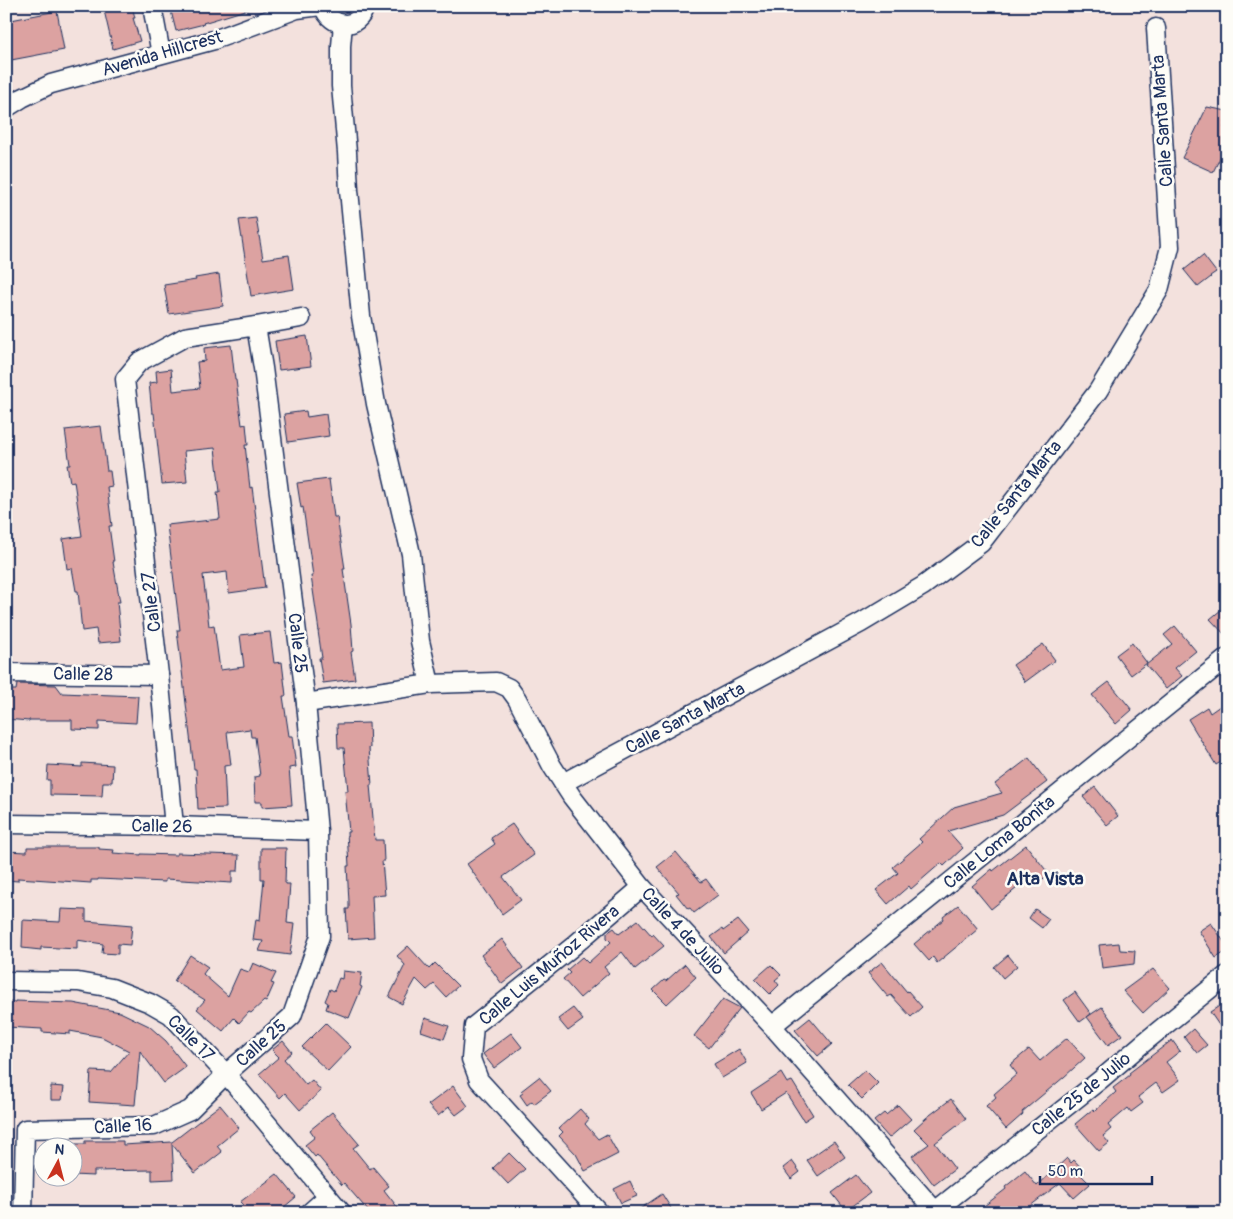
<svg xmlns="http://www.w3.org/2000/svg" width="1233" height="1219" font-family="Pangolin,sans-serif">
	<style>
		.building { fill: #dca2a1; stroke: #1b2f5e }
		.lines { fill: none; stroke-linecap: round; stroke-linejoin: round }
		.minor-casing { stroke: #1b2f5e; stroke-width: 21 }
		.minor { stroke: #fdfcf7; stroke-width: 18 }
		.labels { text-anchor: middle; stroke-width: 5; stroke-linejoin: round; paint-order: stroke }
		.street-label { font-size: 18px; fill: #1b2f5e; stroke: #fdfcf7 }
		.neighbourhood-label { font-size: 19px; font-weight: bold; fill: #1b2f5e; stroke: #fdfcf7 }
	</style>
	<rect width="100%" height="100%" fill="#f3e1dd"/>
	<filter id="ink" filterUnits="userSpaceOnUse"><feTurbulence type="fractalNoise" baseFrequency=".02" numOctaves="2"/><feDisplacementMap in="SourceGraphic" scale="10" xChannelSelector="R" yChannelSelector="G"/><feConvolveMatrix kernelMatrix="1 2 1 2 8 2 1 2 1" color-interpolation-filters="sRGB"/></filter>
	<g filter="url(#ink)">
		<g class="building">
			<path d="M103,6h29l3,12h-2l7,23 -27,8z"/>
			<path d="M188,6h61v3l-46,14 1,1 -28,7 -5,-20z"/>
			<path d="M57,11l7,39 -58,11v-40z"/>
			<path d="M1207,107l20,4 -3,17 3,1v15l-14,28 -31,-14z"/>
			<path d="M256,218l7,41 26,-4 5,34 -43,7 -12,-76z"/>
			<path d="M1203,255l13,17 -6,4 1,1 -13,10 -14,-17z"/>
			<path d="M219,274l4,32 -54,8 -5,-29 32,-5 -1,-2z"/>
			<path d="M307,336l4,30 -32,4 -4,-29z"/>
			<path d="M231,345l4,35h1l6,45 4,-1 2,21h-3l5,43 2,-1 13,101 -36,5 -2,-21 -24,3 6,51 5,-1 6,45 24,-3 -4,-32 30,-3 4,31 8,-1 4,34h-3l6,40h3l4,31 -7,1 3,37 -30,2v-5h-7l-1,-25 6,-1 -5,-39h-4l-1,-8 -23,3 4,33 -7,1 2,42 -28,1 -2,-40h-2l-17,-139h3l-13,-105 53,-6 -3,-27h3l-5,-44 -31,3 3,31 -25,2 -8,-71h-2l-3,-30 8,-1 -1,-11 15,-2 2,22 27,-3 -3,-26 8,-1 -1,-13z"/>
			<path d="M306,411l1,6 19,-3 3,22 -41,6 -4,-28z"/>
			<path d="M101,426l6,45h3l2,15 -5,1 5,39h-3l5,36h-1l7,40h-3l4,39 -23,2 -2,-14 -14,2 -4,-40h-2l-4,-23 -5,1 -4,-30 19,-3 -8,-55 -4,1 -3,-17h3l-5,-35z"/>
			<path d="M329,479l5,38h3l8,52h-2l8,55 2,27 -2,1 4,27 -32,4 -4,-25h3l-4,-27h1l-8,-55h2l-10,-69 -2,1 -4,-25z"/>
			<path d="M1227,605v32l-17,-18z"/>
			<path d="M1175,626l21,25 -21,17 7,8 -16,13 -20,-24 26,-21 -8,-9z"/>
			<path d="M1132,643l15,20 -16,12 -15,-20z"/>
			<path d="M1043,644l12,16 -30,22 -12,-17z"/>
			<path d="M1109,682l23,28 -16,14 -24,-29z"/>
			<path d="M17,684l39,1 6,8 76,3 -2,27 -37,-2v9l-27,-1v-9h-43v1l-23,-2v-26l5,1v-4h5z"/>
			<path d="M1227,701v57l-11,7 -28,-46 19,-12 3,6z"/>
			<path d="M369,723l1,25h-1l3,37h-2l5,55h8l1,21h-2l3,34 -13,1 2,41 -26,2 -2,-30h3v-7l-2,-36h2l-2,-34h2l-4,-41h3l-4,-43h-6l-1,-24z"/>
			<path d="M1029,758l18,24 -44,33 -55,16 15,17 -19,18 -3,-3 -30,26 -2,-3 -21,18 -12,-14 22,-17 -5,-6 29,-25 -3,-3 35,-32 48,-14 -7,-9z"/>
			<path d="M82,763l31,2 -1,17h-9l-1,14 -52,-1v-15h-3l1,-15 34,2z"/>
			<path d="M1095,787l23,29 -11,9 -24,-28z"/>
			<path d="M512,824l22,31 -31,22 18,23 -19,14 -35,-50 28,-20 -4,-6z"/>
			<path d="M1026,845l23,29 -16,13 -6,-7 -36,29 -19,-23 20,-17 1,2z"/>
			<path d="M27,847h72v2l15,1 -1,3 28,2v-1l36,1v-2l62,2 -1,16h-6v12l-67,-4v3l-67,-3v1h-7v3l-73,-5v3l-12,-1v-29l21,1z"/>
			<path d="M261,848h25l-1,36h5l-3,39 7,1 -4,31 -31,-4 4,-10 -10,-1 3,-21 4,1 4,-41h-3z"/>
			<path d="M676,852l25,30 5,-3 12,16 -24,18 -4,-5 -2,1 -12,-15 3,-1 -22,-26z"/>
			<path d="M958,905l20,24 -41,34 -4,-6 -4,4 -15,-17 30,-25 -1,-2z"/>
			<path d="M61,909l25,1v11l46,4 -2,20 -12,-1v10l-16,-1 1,-9 -26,-4v9l-36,-2v3l-19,-2 1,-28 37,2z"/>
			<path d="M1035,909l14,10 -7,9 -13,-10z"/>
			<path d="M638,920l14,16 1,-2 11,12 -29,23 -13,-17 -18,15 5,6 -29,25 -17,-19 7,-6 -3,-3 15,-13 6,6 23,-21 -4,-4v-5l7,-5 5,6z"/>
			<path d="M738,920l10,12 -24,21 -13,-16 11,-8 1,2z"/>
			<path d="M1211,923l16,23v5l-11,7 -17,-27z"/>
			<path d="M502,939l21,29 -21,16 -21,-29z"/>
			<path d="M1119,943l1,7 15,1 -1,13 -32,4 -3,-23z"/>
			<path d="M408,946l21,23 6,-6 23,23 -12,11 -12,-13 -7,6 -11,-11 -14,25 -13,-7 16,-32 -8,-9z"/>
			<path d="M190,955l18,12 -5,7 25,22 12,-27 9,3 4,-9 23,10 -5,10 3,1 -8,18 -2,-1 -13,12 -2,-1 -10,11 -5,-5 -11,13 -26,-22 8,-9 -31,-19z"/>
			<path d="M1008,955l9,11 -14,12 -9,-11z"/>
			<path d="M882,962l25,30 1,-1 14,16 -11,10 -20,-22 -3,2 -20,-24z"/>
			<path d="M685,964l11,13 -29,27 -14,-14 11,-10 2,1z"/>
			<path d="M771,965l10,10 -6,5 4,5 -9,9 -15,-15z"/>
			<path d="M1153,969l17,19 -27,25 -20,-22z"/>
			<path d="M343,971l19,2 -2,13 2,1 -13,31 -23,-9 2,-6 -3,-2 5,-12 4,2 5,-13 3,1z"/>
			<path d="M1075,992l16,22 -11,8 -16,-22z"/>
			<path d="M723,999l17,9 -31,40 -15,-12z"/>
			<path d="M15,1001l57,2h1l47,9 29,14 17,15 20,26 -22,16 -24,-32 -5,54 -46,-3 2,-31 20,1 18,-21 -27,-14 -32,-6v3l-28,-2v-3l-36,-2v-25h9z"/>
			<path d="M1227,1001v36l-17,-25z"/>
			<path d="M1102,1007l20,28 -14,10 -21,-28z"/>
			<path d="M573,1008l10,12 -15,11 -10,-12z"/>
			<path d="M425,1018l24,8 -5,13 -23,-8z"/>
			<path d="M810,1018l22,26 -14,12 -23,-26z"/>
			<path d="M326,1023l25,24 -23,24 -26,-24z"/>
			<path d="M1193,1029l14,16 -10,8 -13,-16z"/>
			<path d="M511,1033l11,14 -28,21 -11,-14z"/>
			<path d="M1067,1038l18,20 -21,19 -42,35 1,2 -17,15 -20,-23 10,-9 -2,-3 23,-20 -7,-9 19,-16 11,12z"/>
			<path d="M1172,1040l8,11 -14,11 14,18 -17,12 -7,-9 -18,14 5,6 -12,9 -3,-4 -20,17 3,4 -8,7 6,7 -10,8 -24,-27 18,-15 2,2 21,-19 -3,-4 17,-13 -1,-2z"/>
			<path d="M283,1041l9,11 -8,7 22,26 6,-5 9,11 -21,19 -15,-17 -5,5 -21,-24 20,-17 -7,-7z"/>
			<path d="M739,1049l8,14 -25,15 -8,-14z"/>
			<path d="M865,1070l13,13 -16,16 -14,-14z"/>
			<path d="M781,1073l6,10 5,-2 21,34 -9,6 -18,-28 -25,16 -10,-16z"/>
			<path d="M539,1077l12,14 -17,13 -2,-3 -5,4 -7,-10 3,-2 -2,-2z"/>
			<path d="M51,1086l13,1 -2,13h-11z"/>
			<path d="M453,1086l15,20 -12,9 -7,-8 -11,9 -10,-11z"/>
			<path d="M951,1099l15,20 -31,24 20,26 -21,16 -22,-29 17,-12 -15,-15 12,-11z"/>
			<path d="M220,1105l19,23 -22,18 5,6 -27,21 -23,-29 2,35 -22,1v-10l-58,1v5l-22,-1v-31h13v-3h38v4l49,-3z"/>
			<path d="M898,1105l13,14 -22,19 -15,-17 10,-8 2,2z"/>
			<path d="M580,1109l9,10 -4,5 13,15 9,-5 11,20 -33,17 -9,-17 -17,-18 4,-4 -4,-4z"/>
			<path d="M332,1112l27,32 -6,4 17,21 3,-2 16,19 -5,4 18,23h-32l-26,-30 -2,2 -25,-30 -2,2 -10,-12 10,-8 -5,-7z"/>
			<path d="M834,1141l11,16 -27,19 -11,-16z"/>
			<path d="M509,1153l16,16 -17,15 -15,-16z"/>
			<path d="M1067,1158l4,5 3,-3 11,12 -4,3 9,9 -16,14 -14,-15 -39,30h-46l31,-24 -1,-2 20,-16 12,15z"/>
			<path d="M792,1161l8,11 -9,7 -8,-11z"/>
			<path d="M277,1174l19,23 -19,16h-44l10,-8 -3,-3z"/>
			<path d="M856,1175l14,18 -24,18 -14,-18z"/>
			<path d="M630,1181l7,15 -16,7 -7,-14z"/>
			<path d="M662,1194l12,19h-40z"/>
		</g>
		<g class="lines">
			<g class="minor-casing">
				<g id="minor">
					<path d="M152,6l9,48"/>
					<path d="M323,6c8,23 36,25 42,0"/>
					<path d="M343,24l-2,22v40l6,66 2,38 12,126 15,88 35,150 9,87 10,43"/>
					<path d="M6,108l16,-10 29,-14 163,-44 83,-31 24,-3"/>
					<path d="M6,673l153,2"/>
					<path d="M306,703l124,-19 66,-2 13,6 8,11 35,67 20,31 70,90 130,139 165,187"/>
					<path d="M563,783l298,-160 62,-37 58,-43 117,-152 61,-101 11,-43 -14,-219"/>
					<path d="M6,824l168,2 144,5"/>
					<path d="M174,826l-15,-151 -34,-296 14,-17 46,-25 71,-11 45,-8"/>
					<path d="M6,981l72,1 34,6 38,15 21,12 55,59 116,139"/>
					<path d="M772,1026l455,-368"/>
					<path d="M935,1211l165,-131 41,-35 86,-70"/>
					<path d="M23,1213l2,-84 129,-3 36,-16 36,-36 66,-58 28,-80 -2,-105 -12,-128 -43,-335 -7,-42"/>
					<path d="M309,1213l18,-16"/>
					<path d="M600,1213l-121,-133 -8,-21 3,-33 97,-78 71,-61"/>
				</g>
			</g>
			<use href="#minor" class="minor"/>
		</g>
	</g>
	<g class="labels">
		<g class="street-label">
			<text transform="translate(162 53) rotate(-16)" y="6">Avenida Hillcrest</text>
			<text transform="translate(1162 121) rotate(-94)" y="6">Calle Santa Marta</text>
			<text transform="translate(1016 494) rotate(-51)" y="6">Calle Santa Marta</text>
			<text transform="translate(151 602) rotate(-97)" y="6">Calle 27</text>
			<text transform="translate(298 643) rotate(83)" y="6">Calle 25</text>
			<text transform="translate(83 674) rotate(1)" y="6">Calle 28</text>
			<text transform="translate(685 718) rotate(-28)" y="6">Calle Santa Marta</text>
			<text transform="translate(162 826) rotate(1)" y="6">Calle 26</text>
			<text transform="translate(999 842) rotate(-39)" y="6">Calle Loma Bonita</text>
			<text transform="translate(683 931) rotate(47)" y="6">Calle 4 de Julio</text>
			<text transform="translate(549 965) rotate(-40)" y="6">Calle Luis Muñoz Rivera</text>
			<text transform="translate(191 1038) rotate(45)" y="6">Calle 17</text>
			<text transform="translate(261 1043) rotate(-42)" y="6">Calle 25</text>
			<text transform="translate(1081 1094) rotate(-39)" y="6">Calle 25 de Julio</text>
			<text transform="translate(123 1126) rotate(-3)" y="6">Calle 16</text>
		</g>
		<g class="neighbourhood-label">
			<text x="1045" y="885">Alta Vista</text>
		</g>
	</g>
	<rect width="1233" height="1219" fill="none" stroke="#fdfcf7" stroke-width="25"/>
	<rect x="12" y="12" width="1208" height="1194" fill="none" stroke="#1b2f5e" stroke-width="2" filter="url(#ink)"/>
	<g transform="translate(58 1162) rotate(7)"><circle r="24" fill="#fdfcf7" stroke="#a3aaba"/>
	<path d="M0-4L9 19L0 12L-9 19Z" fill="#c8321e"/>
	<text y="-8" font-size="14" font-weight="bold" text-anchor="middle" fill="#1b2f5e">N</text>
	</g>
	<path d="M1040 1176v8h112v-8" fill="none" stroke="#1b2f5e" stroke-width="2.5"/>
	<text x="1048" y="1176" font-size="15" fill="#1b2f5e" stroke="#fdfcf7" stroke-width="4" paint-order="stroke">50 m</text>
</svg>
